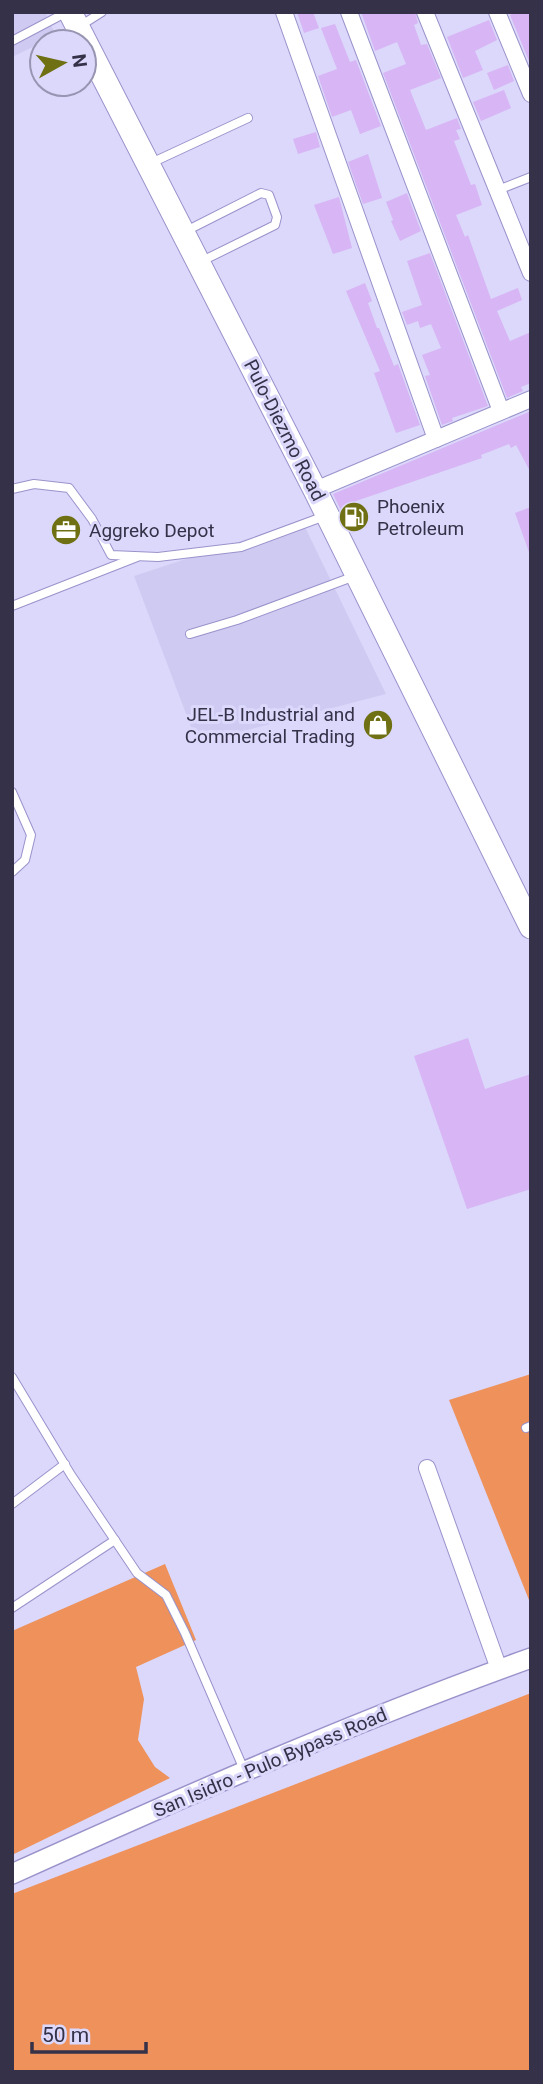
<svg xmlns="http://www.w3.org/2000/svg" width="543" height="2084" font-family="Roboto,sans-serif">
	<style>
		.built { fill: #cecaf2 }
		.green { fill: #ee915a }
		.building { fill: #d8b5f4 }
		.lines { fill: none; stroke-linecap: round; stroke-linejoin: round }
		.service-casing { stroke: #9a93cb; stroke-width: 10 }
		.minor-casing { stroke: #9a93cb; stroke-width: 18 }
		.tertiary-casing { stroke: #9a93cb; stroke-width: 22 }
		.secondary-casing { stroke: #9a93cb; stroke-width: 25 }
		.service { stroke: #fff; stroke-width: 8 }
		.minor { stroke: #fff; stroke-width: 16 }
		.tertiary { stroke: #fff; stroke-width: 19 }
		.secondary { stroke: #fff; stroke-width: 23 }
		.labels { text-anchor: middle; stroke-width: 6; stroke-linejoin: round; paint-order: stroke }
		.street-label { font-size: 19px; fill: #343148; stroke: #dbd8fb }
		.poi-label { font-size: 19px; fill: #343148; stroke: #dbd8fb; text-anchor: start }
	</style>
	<rect width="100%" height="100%" fill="#dbd8fb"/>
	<g class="built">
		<path d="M12,12h33l11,24 -44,21z"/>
		<path d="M302,521l84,173 -189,49 -63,-167z"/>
	</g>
	<g class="green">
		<path d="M531,1374v231l-82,-205z"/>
		<path d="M165,1564l31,76 -60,27 8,32 -6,41 17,27 15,11 -158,77v-224z"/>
		<path d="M531,1693v379h-519v-178z"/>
	</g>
	<g class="building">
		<path d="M297,12h16l6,16 -15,5z"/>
		<path d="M361,12h54l3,11 -4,2 7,20 6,-1 14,34 -31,12 16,40 31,-12 4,11 -5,1 4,9 -6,2 17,44 4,-1 7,21 -26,10 9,22 3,-2 23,64 27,-11 4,12 -25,11 13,30 21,-9v51l-10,4 2,4 -16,7 -124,-325 23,-9 -9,-22 -22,9z"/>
		<path d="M517,12h12l2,5v49l-21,-51z"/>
		<path d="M489,20l8,20 -22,11 8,19 -20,8 -16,-41z"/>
		<path d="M335,24l15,38 6,-2 25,66 -21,8 -9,-24 -19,7 -14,-41 19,-7 -16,-41z"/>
		<path d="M508,65l6,16 -20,9 -7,-17z"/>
		<path d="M504,90l7,18 -30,13 -8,-19z"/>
		<path d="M316,132l4,15 -22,7 -5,-15z"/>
		<path d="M368,154l14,44 -19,6 -15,-42z"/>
		<path d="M407,193l14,38 -21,10 -9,-20 2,-1 -7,-18z"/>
		<path d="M339,197l13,51 -19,6 -19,-49z"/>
		<path d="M430,253l58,153 -36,12 1,3 -11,4 -17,-49 5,-1 -8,-20 19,-7 -10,-24 -11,4 -2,-7 -11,4 -5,-13 20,-7 -15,-44z"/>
		<path d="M365,283l7,18 -4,2 9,25h2l15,38 4,-2 22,61 -24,8 -22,-60 6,-2 -34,-80z"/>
		<path d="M531,411v62l-15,-28 -5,3 -2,-4 -28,11 1,3 -126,43 11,26 -15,6 -19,-39z"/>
		<path d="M531,507v44l-2,1 -14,-39z"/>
		<path d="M468,1038l17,51 46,-15v115l-64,20 -53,-153z"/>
	</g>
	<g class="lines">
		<g class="service-casing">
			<g id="service">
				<path d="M80,26l22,-14"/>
				<path d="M12,41l55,-29"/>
				<path d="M149,164l99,-46"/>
				<path d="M498,190l33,-13"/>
				<path d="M186,231l75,-38 8,2 8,22 -2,8 -75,37"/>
				<path d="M12,489l22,-5 35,4 23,31 19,36 47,2 83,-10 84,-31"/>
				<path d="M12,606l125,-49"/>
				<path d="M190,634l47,-14 118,-44"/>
				<path d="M12,792l19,43 -6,25 -13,12"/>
				<path d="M12,1377l59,98 66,98 29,22 19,38 60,139"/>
				<path d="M526,1428l5,-2"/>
				<path d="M12,1504l53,-40"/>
				<path d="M12,1608l103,-68"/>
			</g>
		</g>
		<g class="minor-casing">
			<g id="minor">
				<path d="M284,12l152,427"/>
				<path d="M349,12l152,399"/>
				<path d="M425,12l106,261"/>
				<path d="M497,12l34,82"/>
				<path d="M315,490l216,-91"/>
				<path d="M427,1468l72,201"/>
			</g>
		</g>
		<g class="tertiary-casing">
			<path id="tertiary" d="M12,1874c171,-77 343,-153 519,-216"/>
		</g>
		<g class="secondary-casing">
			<path id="secondary" d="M70,12l245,478 216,437"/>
		</g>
		<use href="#service" class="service"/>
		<use href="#minor" class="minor"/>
		<use href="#tertiary" class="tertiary"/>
		<use href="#secondary" class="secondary"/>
	</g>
	<defs>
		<g id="fuel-disc" transform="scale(1.575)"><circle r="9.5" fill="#6f7013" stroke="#dbd8fb"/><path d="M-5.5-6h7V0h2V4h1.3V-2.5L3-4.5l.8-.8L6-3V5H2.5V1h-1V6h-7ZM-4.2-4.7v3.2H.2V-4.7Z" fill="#fff"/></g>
		<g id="office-disc" transform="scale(1.575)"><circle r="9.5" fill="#6f7013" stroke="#dbd8fb"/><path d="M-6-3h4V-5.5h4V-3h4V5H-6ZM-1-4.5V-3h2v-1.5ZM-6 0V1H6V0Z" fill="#fff"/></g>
		<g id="shop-disc" transform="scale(1.575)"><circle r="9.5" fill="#6f7013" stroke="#dbd8fb"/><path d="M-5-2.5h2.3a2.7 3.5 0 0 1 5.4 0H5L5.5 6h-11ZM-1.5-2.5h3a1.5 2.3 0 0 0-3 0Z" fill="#fff"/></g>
	</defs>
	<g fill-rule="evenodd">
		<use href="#fuel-disc" x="354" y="517"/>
		<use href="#office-disc" x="66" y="530"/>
		<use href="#shop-disc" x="378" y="725"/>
	</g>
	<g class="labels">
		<g class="street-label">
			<text transform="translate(285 430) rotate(63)" y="7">Pulo-Diezmo Road</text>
			<text transform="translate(270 1762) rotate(-23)" y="7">San Isidro - Pulo Bypass Road</text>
		</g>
		<g class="poi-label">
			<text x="377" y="513">Phoenix<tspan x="377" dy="22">Petroleum</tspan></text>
			<text x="89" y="537">Aggreko Depot</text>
			<text x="355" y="721" text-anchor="end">JEL-B Industrial and<tspan x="355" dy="22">Commercial Trading</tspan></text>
		</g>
	</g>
	<rect width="543" height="2084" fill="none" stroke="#343148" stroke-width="28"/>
	<g transform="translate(63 63) rotate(82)"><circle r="33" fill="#dbd8fb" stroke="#9895b3" stroke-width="2"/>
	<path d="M0-5L12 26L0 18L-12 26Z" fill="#6f7013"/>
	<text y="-10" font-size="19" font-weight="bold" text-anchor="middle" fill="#343148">N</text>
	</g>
	<path d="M32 2042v10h114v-10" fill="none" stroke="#343148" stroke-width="3.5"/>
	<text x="42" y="2042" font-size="21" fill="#343148" stroke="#dbd8fb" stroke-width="5" paint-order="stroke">50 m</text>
</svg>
